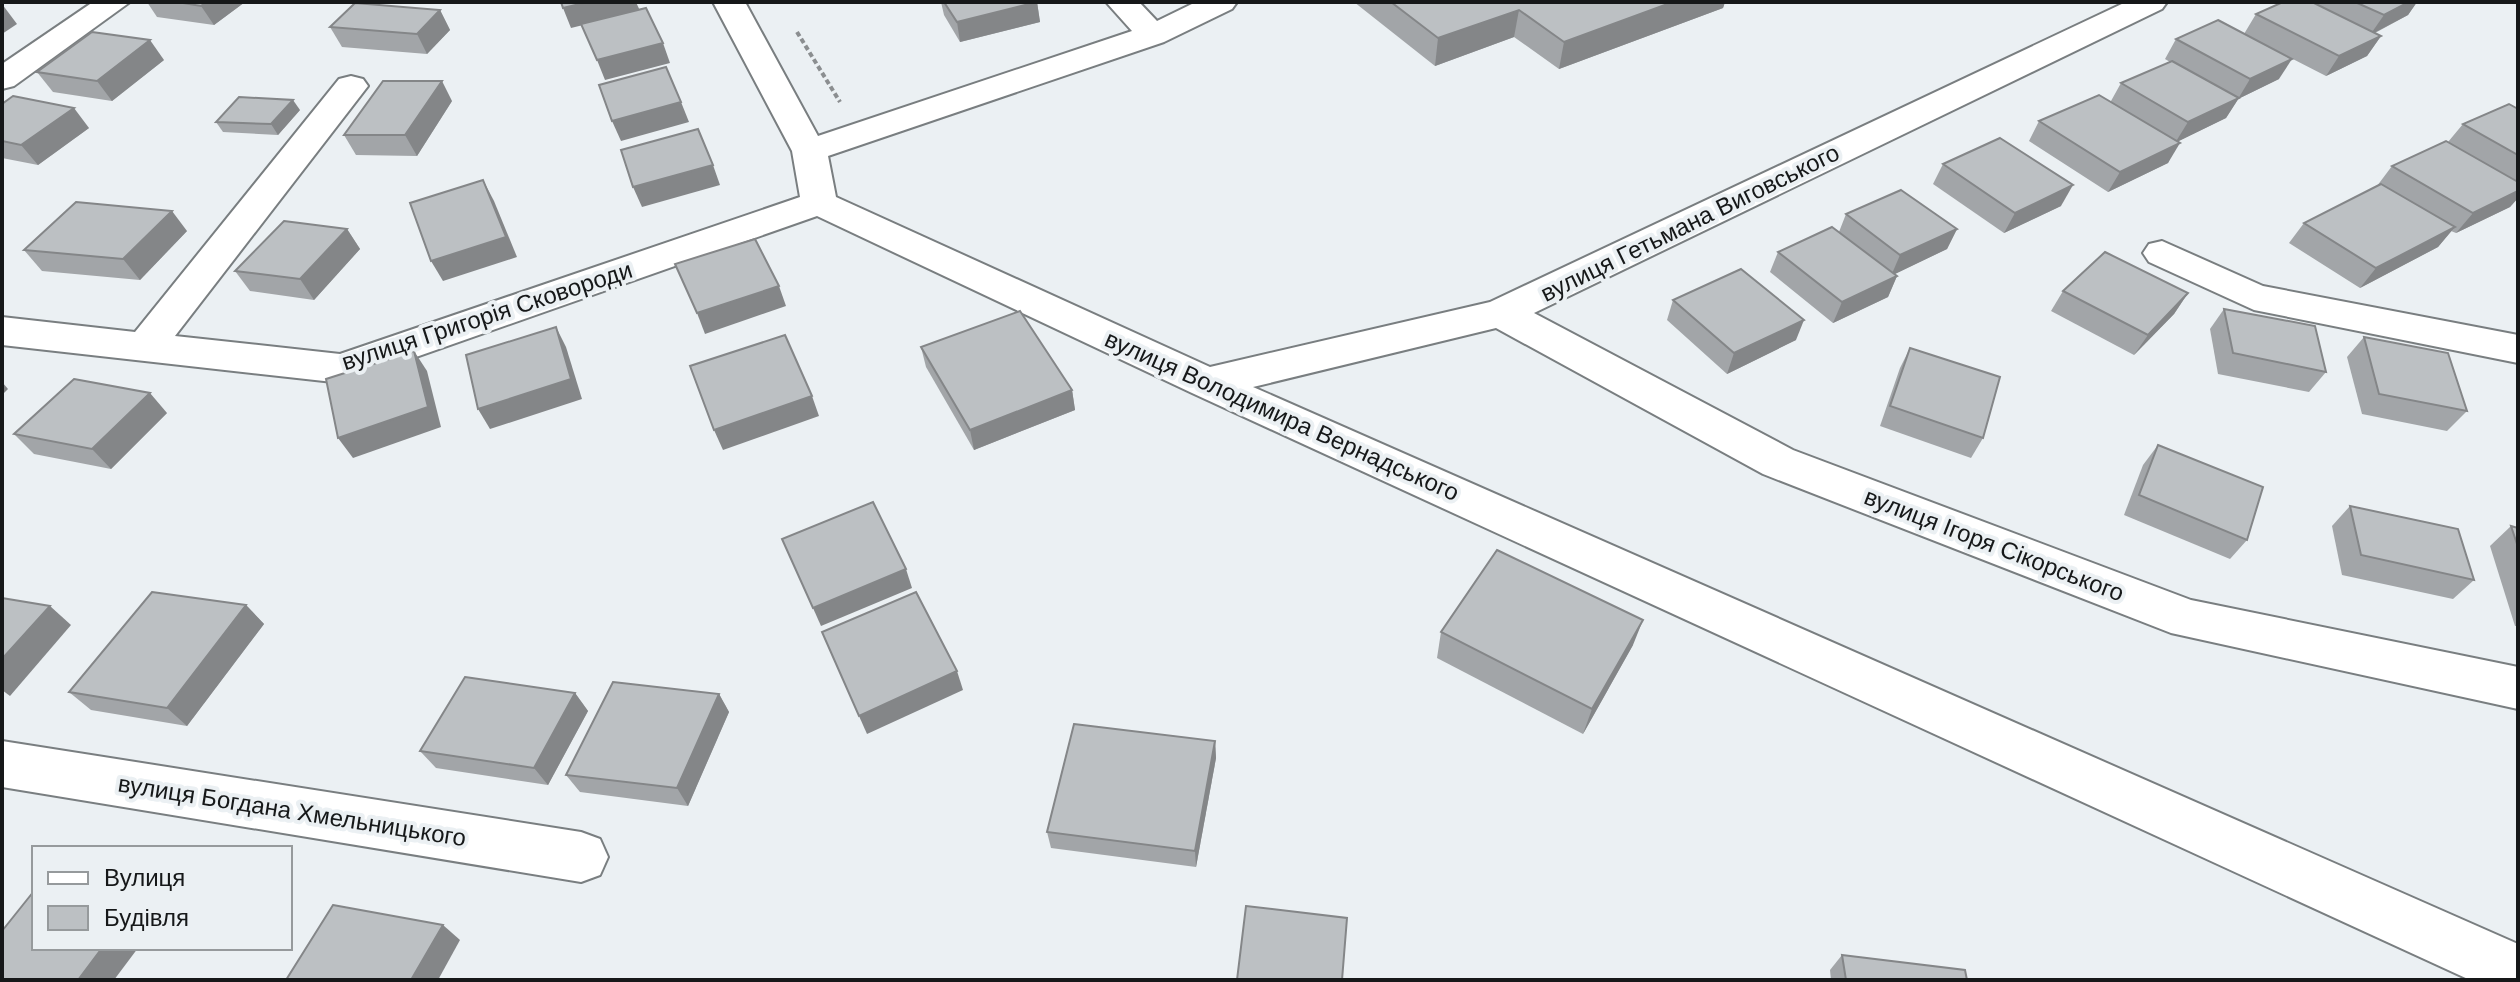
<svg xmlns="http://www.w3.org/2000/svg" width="2520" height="982" font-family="Helvetica,sans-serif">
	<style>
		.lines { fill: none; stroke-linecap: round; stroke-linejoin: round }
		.minor-casing { stroke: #797e80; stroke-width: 4 }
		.path { stroke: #8b8e90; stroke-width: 4; stroke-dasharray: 5 3; stroke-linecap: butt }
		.minor { fill: #fff; fill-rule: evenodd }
		.wall { fill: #a2a5a8 }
		.shaded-wall { fill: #848688 }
		.building { fill: #bcc0c3; stroke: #848688; stroke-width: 2 }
		.labels { text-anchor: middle; stroke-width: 8; stroke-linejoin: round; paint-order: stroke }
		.street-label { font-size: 24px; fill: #161819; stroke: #ebf0f3 }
	</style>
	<rect width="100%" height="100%" fill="#ebf0f3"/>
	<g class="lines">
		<g class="minor-casing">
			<g id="minor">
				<path d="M93,2h37l-116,84 -12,3v-25z"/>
				<path d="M713,2h32l73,134 314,-105 -26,-29h33l18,19 39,-19h41l-5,7 -68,33 -336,114 8,41 374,170 280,-65 636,-300h41l-5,7 -628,304 259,137 398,150 327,67v42l-347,-76 -408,-159 -267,-146 -243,59 1265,557v36h-48l-1278,-587 -375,-177 -475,167 -340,-38v-28l133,15 204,-253 12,-3 12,3 5,7 -193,250 165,18 460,-157 -8,-46z"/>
				<path d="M2162,241l101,45 255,49v28l-264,-53 -105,-48 -6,-9 6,-9z"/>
				<path d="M2,741l579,91 19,7 8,18 -8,18 -19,7 -579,-95z"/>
			</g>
		</g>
		<path class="path" d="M797,32l43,70"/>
		<use href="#minor" class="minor"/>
	</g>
	<g class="wall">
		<path d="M147,2h98l-31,23 -57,-8z"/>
		<path d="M941,2h96l3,20 -80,20 -16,-27z"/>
		<path d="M1354,2h371l-2,6 -164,61 -45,-32 -79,29z"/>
		<path d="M2283,2h134l-9,13 -33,18 6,3 -14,20 -41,20 -82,-42 12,-20z"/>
		<path d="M440,10l10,20 -23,24 -85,-7 -12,-20z"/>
		<path d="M2176,39l103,40 -41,20 -12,19 -48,23 -10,22 -60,29 -79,-51 10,-20 72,-20 10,-18 49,-21 -5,-3z"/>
		<path d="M164,60l-52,41 -59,-9 -16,-20z"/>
		<path d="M452,101l-35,55 -61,-1 -12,-20z"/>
		<path d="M2,104l87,24 -51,37 -36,-7z"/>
		<path d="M2518,109v89l-8,9 -54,26 -5,-2 -13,16 -78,41 -71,-45 15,-20 73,-37 15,-20 56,-24 15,-18z"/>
		<path d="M300,110l-22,25 -55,-3 -7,-10z"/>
		<path d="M1943,164l118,42 -57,27 -71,-49z"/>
		<path d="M1846,214l111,15 -10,20 -53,25 3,2 -9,21 -55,26 -63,-51 8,-20 61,-20z"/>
		<path d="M347,229l13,20 -46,51 -64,-9 -15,-20z"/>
		<path d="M187,231l-47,49 -98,-9 -18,-21z"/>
		<path d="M2063,291l125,2 -14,21 -40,41 -83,-44z"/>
		<path d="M1673,300l123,40 -69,34 -60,-54z"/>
		<path d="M2224,309l102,63 -17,20 -91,-18 -8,-45z"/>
		<path d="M2364,337l103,74 -20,20 -85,-17 -15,-57z"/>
		<path d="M921,347l151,43 3,20 -101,40 -48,-83z"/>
		<path d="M1910,348l73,90 -12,20 -91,-32 20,-58z"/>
		<path d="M167,413l-56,56 -77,-15 -20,-20z"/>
		<path d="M2158,445l89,95 -17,19 -106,-44 19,-50z"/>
		<path d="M2350,506l124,74 -21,19 -111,-24 -10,-49z"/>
		<path d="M2511,526l7,2v98h-3l-25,-80z"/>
		<path d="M246,605l18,19 -77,102 -96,-16 -22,-18z"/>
		<path d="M1441,632l192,13 -50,89 -146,-76z"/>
		<path d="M575,693l13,18 -40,74 -112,-17 -16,-17z"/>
		<path d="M719,694l10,18 -41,94 -108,-14 -14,-17z"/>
		<path d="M1215,741l1,17 -20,109 -145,-19 -4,-16z"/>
		<path d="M1842,955l125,25h-136l-1,-10z"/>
	</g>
	<g class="shaded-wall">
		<path d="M206,2h39l-31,23 -13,-19z"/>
		<path d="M588,2h48l4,9 -69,17 -8,-20z"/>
		<path d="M1037,2l3,20 -80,20 -3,-20z"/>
		<path d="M1673,2h52l-2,6 -164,61 5,-27z"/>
		<path d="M2409,2h8l-9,13 -38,20 14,-20z"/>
		<path d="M2,4l15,20 -15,10z"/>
		<path d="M440,10l10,20 -23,24 -10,-20z"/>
		<path d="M1519,10l-5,27 -79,29 3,-28z"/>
		<path d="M2381,36l-14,20 -41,20 13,-20z"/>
		<path d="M150,40l14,20 -52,41 -15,-20z"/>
		<path d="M663,43l7,20 -65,17 -8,-20z"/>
		<path d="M2292,59l-13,20 -41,20 12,-20z"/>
		<path d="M442,81l10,20 -35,55 -12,-21z"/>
		<path d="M2239,98l-13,20 -51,25 13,-21z"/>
		<path d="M293,100l7,10 -22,25 -7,-11z"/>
		<path d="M681,102l8,20 -68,19 -9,-20z"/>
		<path d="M74,108l15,20 -51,37 -17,-20z"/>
		<path d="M2180,143l-12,20 -60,29 12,-20z"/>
		<path d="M713,165l7,20 -78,22 -9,-20z"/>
		<path d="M483,180l11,21 23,56 -74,24 -12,-20z"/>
		<path d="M2073,185l-12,21 -57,27 11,-20z"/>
		<path d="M2518,191v7l-8,9 -54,26 17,-20z"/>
		<path d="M172,211l15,20 -47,49 -17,-21z"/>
		<path d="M2455,227l-17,20 -78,41 16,-20z"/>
		<path d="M347,229l13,20 -46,51 -14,-21z"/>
		<path d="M1957,229l-10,20 -56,27 9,-21z"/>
		<path d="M1897,276l-9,21 -55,26 9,-21z"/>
		<path d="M779,286l7,20 -81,28 -8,-21z"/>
		<path d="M2188,293l-14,21 -40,41 14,-20z"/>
		<path d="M1804,320l-8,20 -69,34 7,-21z"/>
		<path d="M556,327l10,20 16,52 -92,30 -12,-20z"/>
		<path d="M414,351l13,20 14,56 -88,31 -15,-20z"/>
		<path d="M2,382l6,7 -6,6z"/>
		<path d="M1072,390l3,20 -101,40 -4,-20z"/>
		<path d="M150,393l17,20 -56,56 -19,-20z"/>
		<path d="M812,396l7,20 -96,34 -9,-20z"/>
		<path d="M906,569l6,19 -91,38 -8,-18z"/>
		<path d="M246,605l18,19 -77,102 -20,-18z"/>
		<path d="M50,606l21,19 -61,71 -8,-6v-31z"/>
		<path d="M1643,620l-10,25 -50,89 9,-25z"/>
		<path d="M957,671l6,19 -96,44 -8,-18z"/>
		<path d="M575,693l13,18 -40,74 -14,-17z"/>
		<path d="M719,694l10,18 -41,94 -11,-18z"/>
		<path d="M1215,741l1,17 -20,109 -1,-16z"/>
		<path d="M443,925l17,15 -22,40h-27z"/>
		<path d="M102,948h36l-24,32h-36z"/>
	</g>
	<g class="building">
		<path d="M177,2h29l-5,4z"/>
		<path d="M561,2h27l-25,6z"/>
		<path d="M944,2h93l-80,20z"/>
		<path d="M1391,2h282l-109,40 -45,-32 -81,28z"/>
		<path d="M2283,2h29l69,34 -42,20 -83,-42z"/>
		<path d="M2355,2h54l-25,13z"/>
		<path d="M355,3l85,7 -23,24 -87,-7z"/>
		<path d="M646,8l17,35 -66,17 -16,-36z"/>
		<path d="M2218,20l74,39 -42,20 -74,-40z"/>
		<path d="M92,32l58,8 -53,41 -60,-9z"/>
		<path d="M2172,61l67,37 -51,24 -67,-39z"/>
		<path d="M666,67l15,35 -69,19 -13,-36z"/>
		<path d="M383,81h59l-37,54h-61z"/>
		<path d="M2099,95l81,48 -60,29 -81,-51z"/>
		<path d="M13,96l61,12 -53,37 -19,-4v-37z"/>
		<path d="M239,97l54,3 -22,24 -55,-2z"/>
		<path d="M2509,104l9,5v46l-55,-31z"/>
		<path d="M698,129l15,36 -80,22 -12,-37z"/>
		<path d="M2000,138l73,47 -58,28 -72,-49z"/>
		<path d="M2446,141l72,41v9l-45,22 -81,-47z"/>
		<path d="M483,180l23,57 -75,24 -21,-58z"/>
		<path d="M2381,184l74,43 -79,41 -72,-45z"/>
		<path d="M1901,190l56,39 -57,26 -54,-41z"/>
		<path d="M76,202l96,9 -49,48 -99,-9z"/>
		<path d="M284,221l63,8 -47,50 -65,-8z"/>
		<path d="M1832,227l65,49 -55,26 -64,-50z"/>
		<path d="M755,239l24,47 -82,27 -22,-49z"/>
		<path d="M2105,252l83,41 -40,42 -85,-44z"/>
		<path d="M1741,269l63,51 -70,33 -61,-53z"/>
		<path d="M2224,309l91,17 11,46 -93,-19z"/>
		<path d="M1020,311l52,79 -102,40 -49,-83z"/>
		<path d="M556,327l15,52 -93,30 -12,-54z"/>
		<path d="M785,335l27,61 -98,34 -24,-64z"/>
		<path d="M2364,337l84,16 19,58 -88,-17z"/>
		<path d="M1910,348l90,29 -17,61 -93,-32z"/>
		<path d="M414,351l14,56 -90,31 -12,-59z"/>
		<path d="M74,379l76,14 -58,56 -78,-15z"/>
		<path d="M2158,445l105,42 -16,53 -108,-45z"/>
		<path d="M873,502l33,67 -93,39 -31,-69z"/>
		<path d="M2350,506l108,23 16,51 -113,-25z"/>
		<path d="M2511,526l7,2v19z"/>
		<path d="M1497,550l146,70 -51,89 -151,-77z"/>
		<path d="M152,592l94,13 -79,103 -98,-16z"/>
		<path d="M916,592l41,79 -98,45 -37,-84z"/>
		<path d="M2,598l48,8 -48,53z"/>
		<path d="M465,677l110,16 -41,75 -114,-17z"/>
		<path d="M613,682l106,12 -42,94 -111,-13z"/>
		<path d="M1074,724l141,17 -20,110 -148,-19z"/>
		<path d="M34,891v57h68l-24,32h-76v-49z"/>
		<path d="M333,905l110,20 -32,55h-125z"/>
		<path d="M1246,906l101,12 -5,62h-105z"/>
		<path d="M1842,955l123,15 2,10h-121z"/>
	</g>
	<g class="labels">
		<g class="street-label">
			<text transform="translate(1690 223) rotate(-26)" y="8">вулиця Гетьмана Виговського</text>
			<text transform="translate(487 316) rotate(-18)" y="8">вулиця Григорія Сковороди</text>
			<text transform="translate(1282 416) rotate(24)" y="8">вулиця Володимира Вернадського</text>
			<text transform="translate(1994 545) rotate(21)" y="8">вулиця Ігоря Сікорського</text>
			<text transform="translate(292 811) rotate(9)" y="8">вулиця Богдана Хмельницького</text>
		</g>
	</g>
	<rect width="2520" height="982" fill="none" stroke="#161819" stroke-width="8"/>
	<rect x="32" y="846" width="260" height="104" fill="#ebf0f3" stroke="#969a9c" stroke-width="2"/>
	<rect x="48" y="872" width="40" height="12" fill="#ffffff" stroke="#969a9c" stroke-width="2"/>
	<text x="104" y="886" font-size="24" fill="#161819">Вулиця</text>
	<rect x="48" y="906" width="40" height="24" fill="#bcc0c3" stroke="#969a9c" stroke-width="2"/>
	<text x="104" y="926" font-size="24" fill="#161819">Будівля</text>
</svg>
